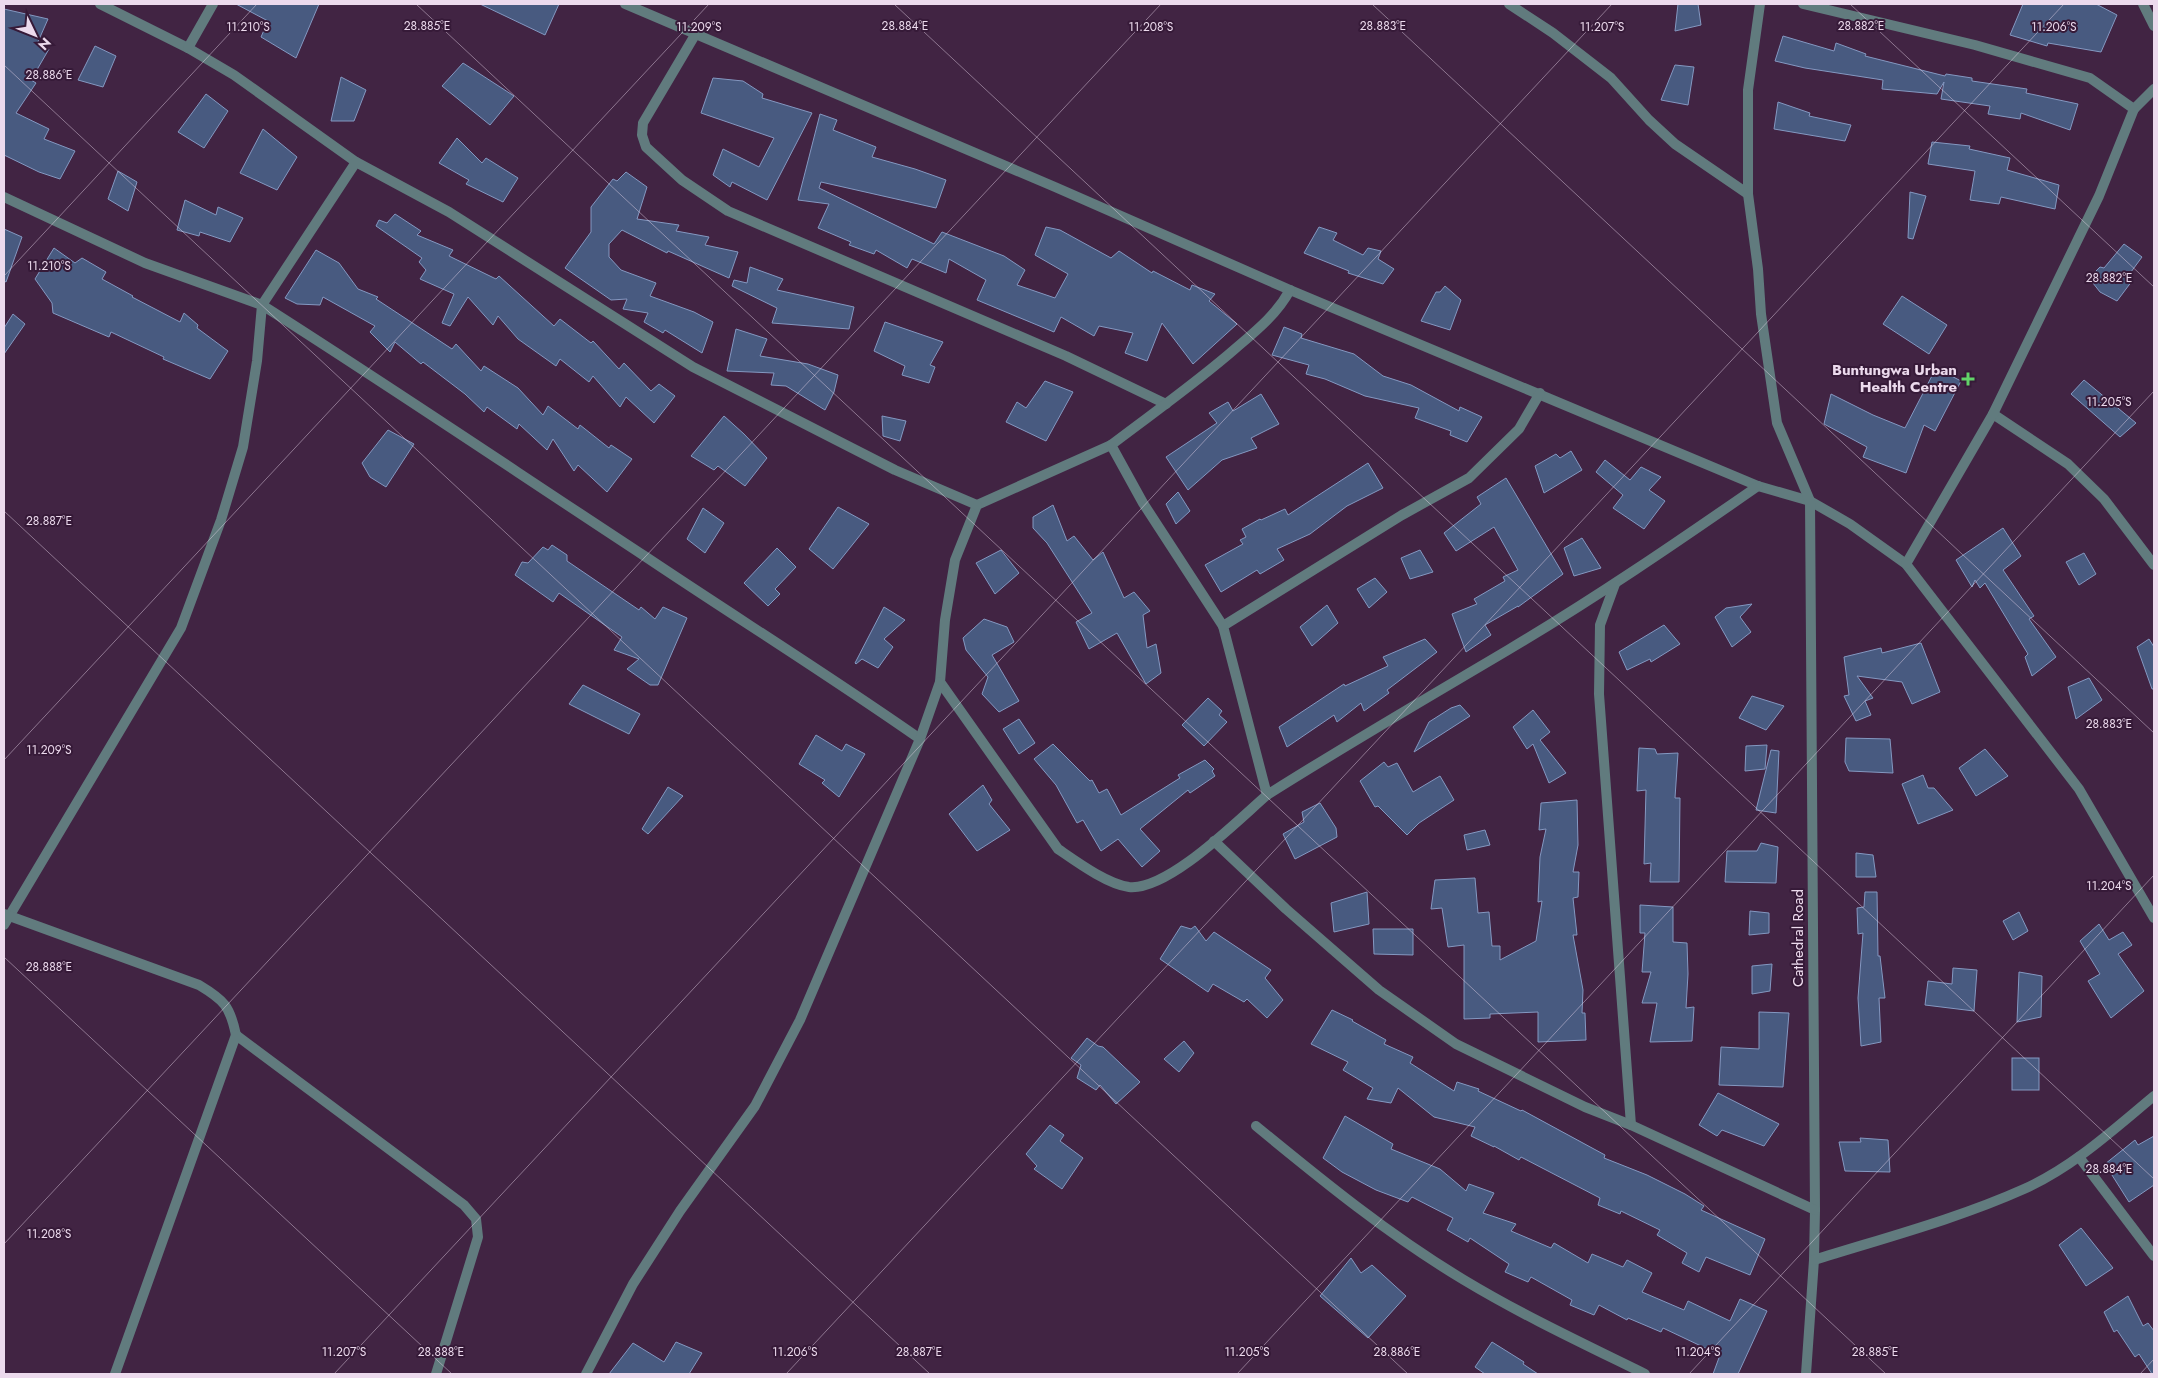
<svg xmlns="http://www.w3.org/2000/svg" width="2158" height="1378" font-family="Jost,sans-serif">
	<style>
		.building { fill: #485a80; stroke: #8498c1 }
		.lines { fill: none; stroke-linecap: round; stroke-linejoin: round }
		.street { stroke: #617b7e; stroke-width: 10 }
		.ticks { fill: none; stroke: #ecdaed; stroke-width: 1; stroke-opacity: 0.45 }
		.poi-dot { fill: #62d469; stroke: #361a38; stroke-width: 2 }
		.labels { text-anchor: middle; stroke-width: 4; stroke-linejoin: round; paint-order: stroke }
		.poi-label { font-size: 15px; font-weight: bold; fill: #ecdaed; stroke: #361a38; text-anchor: end }
		.street-label { font-size: 15px; fill: #ecdaed; stroke: #361a38 }
		.ticks-label { font-size: 12px; text-anchor: middle; fill: #ecdaed; stroke: #361a38; stroke-width: 4; stroke-linejoin: round; paint-order: stroke }
	</style>
	<rect width="100%" height="100%" fill="#412443"/>
	<g class="building">
		<path d="M236,4h83l-23,54 -35,-21 7,-16z"/>
		<path d="M480,4h79l-14,31z"/>
		<path d="M1678,4h20l3,21 -26,6z"/>
		<path d="M2023,4h73l21,11 -16,37 -53,-9 -1,3 -37,-11z"/>
		<path d="M4,9l44,10 -11,25 12,5 -18,31 5,3 -20,30 33,16 -5,10 31,12 -15,28 -21,-7 -35,-17z"/>
		<path d="M1783,36l51,15 2,-8 30,11 -1,2 80,20 1,-2 26,4v3l55,8 -1,4 52,11 -8,26 -49,-17 -1,6 -32,-5 2,-8 -49,-7 3,-17 -7,12 -55,-5 1,-9 -78,-12 -30,-7z"/>
		<path d="M95,46l21,10 -13,31 -25,-7z"/>
		<path d="M463,63l51,33 -24,29 -48,-39z"/>
		<path d="M1675,65l19,2 -6,38 -27,-5z"/>
		<path d="M341,77l25,13 -12,31h-23z"/>
		<path d="M713,78l30,3 20,13 -1,4 50,15 -45,87 -35,-18 -2,5 -17,-12 10,-26 36,18 15,-29 -73,-25z"/>
		<path d="M206,94l22,17 -24,37 -26,-16z"/>
		<path d="M1778,102l32,11 -1,3 42,9 -6,16 -71,-12z"/>
		<path d="M820,114l17,6 -4,10 43,17 -4,10 43,12 31,11 -10,28 -115,-26 -2,6 115,56 8,-12 62,24 21,14 -8,15 38,13 13,-24 -33,-19 11,-28 14,3 51,28 8,-7 33,22 1,-2 37,19 2,-5 23,9 -6,7 28,23 -44,40 -31,-41 -15,38 -22,-8 8,-20 -34,-7 -5,10 -33,-19 -7,15 -77,-32 9,-20 -37,-21 -3,14 -34,-14 -5,9 -31,-18 -2,4 -25,-9 2,-3 -33,-14 11,-24 -31,-4z"/>
		<path d="M263,129l34,28 -20,33 -37,-17z"/>
		<path d="M457,138l25,25 4,-5 32,20 -15,24 -37,-18 3,-4 -30,-17z"/>
		<path d="M1932,142l38,4 -1,3 41,9 -3,12 52,15 -4,24 -54,-12 -2,7 -29,-4 5,-29 -47,-7z"/>
		<path d="M118,171l19,11 -9,29 -20,-12z"/>
		<path d="M626,172l21,15 -10,32 42,6 -3,6 33,6 -4,8 33,7 -9,26 -61,-27 -1,2 -45,-23 -13,14v13l12,13 35,13 -6,13 44,16 19,10 -11,31 -37,-23 -2,3 -19,-11 4,-9 -25,-4 4,-10 -16,1 -46,-32 26,-36v-25l22,-28 4,2z"/>
		<path d="M1910,192l16,4 -13,43 -5,-1z"/>
		<path d="M185,200l31,15 2,-8 25,11 -13,24 -30,-10 -1,4 -22,-6z"/>
		<path d="M395,214l26,17 -4,4 36,15 -4,6 47,23 3,-3 55,50 6,-7 31,24 2,-2 26,28 5,-6 27,28 8,-7 16,12 -21,27 -28,-26 -6,10 -27,-31 -4,6 -29,-23 -4,7 -38,-27 -20,-23 -5,9 -25,-28 -18,29 -8,-3 12,-29 -34,-15 6,-9 -7,-8 3,-4 -46,-32 3,-6 8,3z"/>
		<path d="M1319,227l18,6 -4,7 30,15 5,-7 13,3 -3,8 16,10 -11,15 -35,-11 1,-2 -45,-18z"/>
		<path d="M4,229l18,8 -16,45 -2,-1z"/>
		<path d="M2124,244l18,13 -14,19 4,5 -15,20 -17,-9 -11,-14 11,-11 4,1z"/>
		<path d="M54,248l21,15 7,-5 24,14 -4,7 31,17 -1,1 48,25 4,-9 14,12 -1,3 31,23 -18,28 -47,-20 1,-2 -53,-25 -2,5 -56,-24 -1,-10 -17,-24z"/>
		<path d="M316,250l23,13 19,26 20,8 -2,2 76,50 4,-5 25,27 3,-5 34,22 25,27 5,-9 30,23 2,-4 29,23 2,-3 21,14 -25,33 -29,-27 -4,6 -21,-32 -6,11 -28,-26 -2,5 -30,-22 -3,5 -19,-18 -42,-32 -2,2 -26,-22 -5,10 -20,-20 5,-6 -52,-29 -3,8 -23,-1 -12,-6z"/>
		<path d="M750,267l33,12 -6,11 77,17 -5,22 -77,-6 5,-15 -45,-22 2,-6 13,3z"/>
		<path d="M1445,286l16,14 -11,30 -29,-9 15,-29h4z"/>
		<path d="M1902,296l45,29 -18,29 -46,-30z"/>
		<path d="M13,314l12,10 -21,30v-26z"/>
		<path d="M885,322l58,20 -13,23 5,2 -6,16 -27,-8 3,-9 -31,-15z"/>
		<path d="M1284,327l18,7 -1,4 53,16 29,22 28,9 48,26 1,-4 22,10 -15,25 -17,-7 1,-4 -36,-13 4,-10 -54,-12 -40,-17 -19,-5 3,-9 -37,-10z"/>
		<path d="M736,329l31,10 -7,17 48,8 30,11 -4,17 -9,18 -39,-24 -15,-1 3,-12 -47,-2z"/>
		<path d="M1936,368l25,13 -26,50 -11,-6 -18,48 -43,-16 4,-10 -43,-23 7,-30 42,21 32,13z"/>
		<path d="M2084,380l52,43 -16,14 -49,-43z"/>
		<path d="M1045,381l28,11 -27,49 -40,-19 11,-20 9,6z"/>
		<path d="M1261,394l18,30 -28,14 6,10 -35,12 -34,30 -22,-33 51,-34 -8,-10 19,-11 5,9z"/>
		<path d="M724,416l20,18 23,24 -22,28 -27,-20 -4,4 -23,-14z"/>
		<path d="M882,416l24,5 -6,20 -17,-5z"/>
		<path d="M388,430l26,14 -28,43 -16,-10 -8,-14z"/>
		<path d="M1571,451l11,19 -38,23 -9,-27 21,-12 4,4z"/>
		<path d="M1605,460l25,20 11,-13 20,10 -12,13 16,11 -21,28 -31,-21 10,-13 -27,-23z"/>
		<path d="M1368,463l15,25 -36,18 -37,28 -33,15 7,11 -24,14 -3,-4 -36,22 -16,-27 38,-21 -3,-4 6,-3 -4,-8 18,-10 1,1 24,-11 3,6z"/>
		<path d="M1506,478l57,96 -45,33v-1l-33,19 6,10 -25,17 -14,-38 25,-10 -3,-5 31,-18 -2,-4 15,-7 -24,-43 -38,24 -12,-18 37,-29 -4,-7z"/>
		<path d="M1178,492l12,19 -14,13 -10,-20z"/>
		<path d="M1053,505l14,36 7,-5 19,24 10,-8 21,46 10,-6 16,19 -7,4 4,33 9,-4 5,29 -15,11 -29,-51 -28,16 -13,-27 16,-9 -45,-70 -14,-15v-11z"/>
		<path d="M838,507l31,17 -36,45 -24,-20z"/>
		<path d="M703,508l21,15 -19,30 -18,-14z"/>
		<path d="M2003,528l18,28 -18,14 31,46 -5,3 27,38 -24,19 -7,-19 3,-3 -43,-71 -5,5 -5,-8 -3,7 -16,-27z"/>
		<path d="M1582,538l19,30 -27,8 -10,-28z"/>
		<path d="M552,545l15,10v6l72,49 2,-3 14,12 8,-12 24,11 -29,67h-8l-23,-16 12,-10 -25,-9 8,-13 -63,-44 -6,9 -38,-27 7,-13 6,1 15,-16 5,3z"/>
		<path d="M777,548l19,19 -21,22 5,5 -12,12 -24,-23z"/>
		<path d="M1001,550l18,23 -24,21 -19,-31z"/>
		<path d="M1420,550l13,22 -23,7 -9,-21z"/>
		<path d="M2084,553l12,21 -17,11 -13,-23z"/>
		<path d="M1375,578l12,14 -18,16 -12,-19z"/>
		<path d="M1752,604l-12,13 11,15 -19,15 -17,-30 11,-9z"/>
		<path d="M1327,605l11,18 -26,23 -12,-19z"/>
		<path d="M884,607l21,13 -21,19 9,8 -15,21 -16,-9 -6,5 -1,-1z"/>
		<path d="M984,619l23,8 7,15 -22,13 27,46 -20,11 -17,-18 6,-17 -22,-27 -3,-12z"/>
		<path d="M1664,625l16,19 -29,18 -1,-3 -23,11 -8,-18z"/>
		<path d="M1425,639l12,13 -50,38 2,3 -25,18 -3,-8 -24,19 -3,-7 -47,32 -8,-20 65,-43 1,2 43,-20 -5,-9z"/>
		<path d="M2149,639l5,8v42h-2l-15,-42z"/>
		<path d="M1921,643l19,49 -28,12 -10,-22 -45,-6 16,22 -8,3 6,14 -15,6 -12,-25 5,-1 -5,-38 37,-9 1,5z"/>
		<path d="M2089,678l13,22 -26,19 -8,-32z"/>
		<path d="M583,685l57,29 -11,20 -60,-30z"/>
		<path d="M1752,696l32,10 -18,24 -27,-12z"/>
		<path d="M1208,698l14,13 -3,4 8,7 -23,24 -22,-21z"/>
		<path d="M1460,705l10,11 -56,36 15,-30 22,-14z"/>
		<path d="M1533,710l17,22 -10,8 26,33 -17,10 -16,-39 -6,5 -14,-22z"/>
		<path d="M1019,719l16,24 -16,11 -16,-25z"/>
		<path d="M816,735l26,16 4,-7 19,10 -26,43 -17,-14 3,-3 -26,-16z"/>
		<path d="M1846,738l44,1 3,34 -44,-2 -4,-9z"/>
		<path d="M1053,744l37,37 2,-1 7,13 8,-4 14,26 59,-37 -2,-3 27,-15 9,9 -2,2 3,5 -25,17 -2,-3 -48,39 20,22 -18,16 -24,-28 -17,12 -18,-31 -6,3 -21,-38 -22,-26z"/>
		<path d="M1767,745l-2,24 -20,2 1,-25z"/>
		<path d="M1639,748l16,1 2,5 21,-1 -3,45h5l-1,84h-29l1,-19 -7,1 2,-74 -9,1z"/>
		<path d="M1985,749l23,27 -32,20 -17,-28z"/>
		<path d="M1771,750l8,1 -3,62 -20,-3z"/>
		<path d="M1384,762l4,5 9,-4 16,29 27,-16 14,24 -35,23 -12,12 -29,-29 -3,1 -15,-26z"/>
		<path d="M1923,775l5,13h6l19,22 -35,14 -16,-40z"/>
		<path d="M983,785l9,15 -3,4 21,26 -33,21 -28,-37z"/>
		<path d="M668,787l15,9 -35,38 -6,-5z"/>
		<path d="M1577,800l1,45 -5,27h6l-1,25 -5,1 4,37h-4l10,55 -1,23h3l1,27 -48,2v-30l-48,2v4l-26,1v-74l-16,2 -6,-39 -11,1 4,-29 40,-2 3,35 11,-1 3,34h8v14l36,-19 6,-40 -4,1 2,-45 6,-28 -7,1 2,-27z"/>
		<path d="M1320,803l16,25 1,9 -42,22 -12,-25 21,-12 -2,-10z"/>
		<path d="M1485,830l5,15 -23,5 -3,-15z"/>
		<path d="M1761,843l17,4 -2,36 -51,-1 2,-31h30z"/>
		<path d="M1856,853l17,2 3,22h-20z"/>
		<path d="M1367,892l2,32 -35,8 -3,-29z"/>
		<path d="M1865,892h12l1,64h2l5,42h-6l2,44 -20,4 -3,-48 5,-65 -5,1 -1,-26 7,-1z"/>
		<path d="M1640,905l33,2v35l14,1 1,31 -2,34 8,-1 -2,34 -42,1 7,-39h-15l9,-31h-9l3,-39h-5z"/>
		<path d="M1750,911l19,2v20l-20,2z"/>
		<path d="M2019,912l9,19 -15,9 -10,-19z"/>
		<path d="M2099,924l10,16 14,-8 9,13 -14,9 26,37 -33,27 -23,-37 12,-7 -20,-33z"/>
		<path d="M1181,926l10,3 4,-3 11,15 8,-9 57,38 -6,8 18,22 -16,18 -20,-19 -3,3 -31,-18 -5,8 -48,-33z"/>
		<path d="M1373,929h40v26l-39,-1z"/>
		<path d="M1772,964l-2,27 -18,3v-28z"/>
		<path d="M1953,968l24,2 -3,41 -49,-6 3,-24 24,3z"/>
		<path d="M2019,972l23,4 -1,41 -24,5z"/>
		<path d="M1332,1010l21,10 -1,1 34,19 -2,4 29,13 -3,6 44,28 3,-9 22,7 -1,2 43,20 1,-1 83,45 -1,3 43,17 38,19 19,12 -3,4 64,29 -15,36 -44,-18 -7,15 -17,-9 5,-10 -30,-18 3,-5 -39,-19 -1,3 -22,-9 2,-7 -79,-41 -2,3 -25,-14v1l-23,-11 4,-9 -41,-10 -36,-29 -7,15 -24,-4 6,-11 -30,-18 5,-8 -37,-18z"/>
		<path d="M1759,1012l30,1 -6,74 -64,-2 2,-38 38,2z"/>
		<path d="M1087,1038l11,8 5,1 37,35 -24,22 -16,-19 -4,5 -19,-12 4,-13 -10,-7z"/>
		<path d="M1184,1041l10,12 -15,19 -15,-13z"/>
		<rect x="2012" y="1058" width="27" height="32"/>
		<path d="M1718,1093l61,31 -15,22 -42,-16 -5,6 -18,-11z"/>
		<path d="M1345,1116l48,28 -2,5 49,20 26,22 3,-7 25,9 -11,20 33,11 -5,7 40,17 3,-5 34,20 4,-9 31,13 4,-7 25,13 -10,19 42,18 4,-9 42,20 10,-22 27,12 -29,63h-25l7,-19 -57,-27 -2,4 -33,-14 -1,2 -28,-15 -5,10 -24,-10 2,-5 -41,-23 -3,5 -23,-10 4,-8 -39,-26 -2,4 -21,-12 6,-12 -41,-21 -4,5 -32,-12 -34,-18 -19,-14z"/>
		<path d="M1050,1125l14,10 -4,6 23,17 -21,31 -28,-20 3,-3 -11,-12z"/>
		<path d="M2154,1136v49l-25,17 -24,-38 30,-24 3,5z"/>
		<path d="M1860,1138l28,2 2,32 -45,-1 -6,-29h22z"/>
		<path d="M2081,1228l32,40 -27,18 -27,-41z"/>
		<path d="M1351,1258l10,15 11,-8 34,31 -38,42 -48,-42z"/>
		<path d="M2128,1296l15,30 5,-3 6,8v43h-2l-13,-20 -4,3 -18,-27 -3,2 -10,-20z"/>
		<path d="M676,1342l26,11 -13,21h-80l24,-31 31,19z"/>
		<path d="M1492,1342l32,20 -1,2 15,10h-53l-10,-7z"/>
	</g>
	<g class="lines">
		<g class="street">
			<path d="M100,4l88,44"/>
			<path d="M213,4l-25,44 46,27 122,87"/>
			<path d="M625,4l430,183 235,103 468,196 52,15 40,23 56,40 173,225 75,129"/>
			<path d="M1509,4l44,29 58,45 38,42 26,24 73,50"/>
			<path d="M1760,4l-12,86v104l10,75 3,45 16,109 33,78 5,709 -1,50 -8,114"/>
			<path d="M1803,4l172,41 115,33 44,31"/>
			<path d="M2143,4l11,22"/>
			<path d="M695,35l-52,88 -1,12 4,12 36,33 46,31 338,145 100,48"/>
			<path d="M4,197l141,66 117,42 -5,56 -14,86 -22,73 -40,108 -177,297"/>
			<path d="M1540,393l-21,36 -50,49 -67,37 -179,111 44,169c79,-50 160,-97 241,-145 86,-51 168,-107 250,-164"/>
			<path d="M1993,414l75,50 36,35 50,66"/>
			<path d="M1111,445l-134,60 -22,55 -10,60 -5,62 118,167c19,13 49,35 71,38 39,4 109,-67 138,-92"/>
			<path d="M1906,564l87,-150 106,-218 35,-87 20,-20"/>
			<path d="M1615,584l-15,41 -1,69 32,431"/>
			<path d="M1223,626l-80,-123 -32,-58c42,-32 85,-62 125,-97 20,-17 41,-34 54,-58"/>
			<path d="M920,739c-90,-63 -183,-121 -274,-182 -128,-84 -255,-170 -384,-252l94,-143 93,50 244,155 202,103 82,35"/>
			<path d="M1214,841l72,68 93,81 77,54 129,63 46,18 184,85"/>
			<path d="M4,914l195,71c25,15 31,21 37,50"/>
			<path d="M1256,1126c67,55 133,109 208,154 58,35 120,64 181,94"/>
			<path d="M2079,1157l75,99"/>
			<path d="M1814,1260c70,-22 143,-41 210,-71 49,-22 89,-59 130,-93"/>
			<path d="M115,1374l121,-339 228,170 12,14 2,18 -42,137"/>
			<path d="M586,1374l47,-90 47,-73 75,-105 45,-86 120,-281 20,-57"/>
		</g>
	</g>
	<path class="ticks" d="M416,4l1470,1370M894,4l1260,1175M1372,4l782,729M1850,4l304,283M4,65l1404,1309M4,276l253,-272M4,511l926,863M4,760l705,-756M4,957l448,417M4,1244l1157,-1240M334,1374l1278,-1370M786,1374l1278,-1370M1237,1374l917,-983M1689,1374l465,-499M2140,1374l14,-15"/>
	<path class="poi-dot" d="M1965.5 371.5h5v5h5v5h-5v5h-5v-5h-5v-5h5z"/>
	<g class="labels">
		<g class="poi-label">
			<text x="1957" y="375">Buntungwa Urban<tspan x="1957" dy="17">Health Centre</tspan></text>
		</g>
		<g class="street-label">
			<text transform="translate(1798 938) rotate(-90)" y="5">Cathedral Road</text>
		</g>
	</g>
	<g class="ticks-label">
		<text x="427" y="30">28.885°E</text>
		<text x="905" y="30">28.884°E</text>
		<text x="1383" y="30">28.883°E</text>
		<text x="1861" y="30">28.882°E</text>
		<text x="248" y="31">11.210°S</text>
		<text x="699" y="31">11.209°S</text>
		<text x="1151" y="31">11.208°S</text>
		<text x="1602" y="31">11.207°S</text>
		<text x="2054" y="31">11.206°S</text>
		<text x="49" y="79">28.886°E</text>
		<text x="49" y="270">11.210°S</text>
		<text x="2109" y="282">28.882°E</text>
		<text x="2109" y="406">11.205°S</text>
		<text x="49" y="525">28.887°E</text>
		<text x="2109" y="728">28.883°E</text>
		<text x="49" y="754">11.209°S</text>
		<text x="2109" y="890">11.204°S</text>
		<text x="49" y="971">28.888°E</text>
		<text x="2109" y="1173">28.884°E</text>
		<text x="49" y="1238">11.208°S</text>
		<text x="344" y="1356">11.207°S</text>
		<text x="795" y="1356">11.206°S</text>
		<text x="1247" y="1356">11.205°S</text>
		<text x="1698" y="1356">11.204°S</text>
		<text x="441" y="1356">28.888°E</text>
		<text x="919" y="1356">28.887°E</text>
		<text x="1397" y="1356">28.886°E</text>
		<text x="1875" y="1356">28.885°E</text>
	</g>
	<rect width="2158" height="1378" fill="none" stroke="#ecdaed" stroke-width="10"/>
	<g transform="translate(35 35) rotate(133)" stroke="#361a38" stroke-width="4" paint-order="stroke">
	<path d="M0-4L9 19L0 12L-9 19Z" fill="#ecdaed"/>
	<text y="-8" font-size="14" font-weight="bold" text-anchor="middle" fill="#ecdaed">N</text>
	</g>
</svg>
